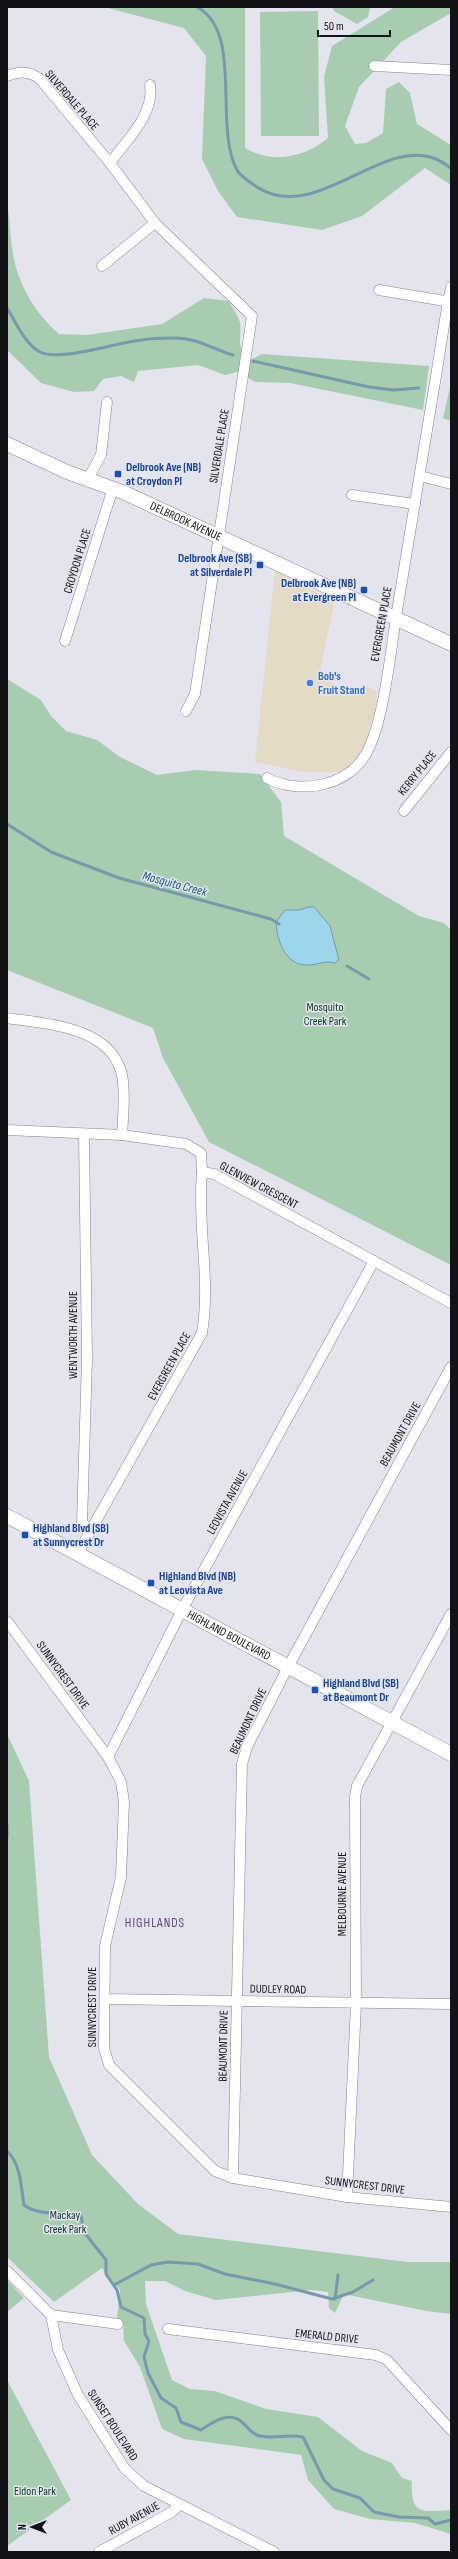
<svg xmlns="http://www.w3.org/2000/svg" width="458" height="2559" font-family="'Sofia Sans Condensed',sans-serif">
	<style>
		.commercial { fill: #e5dac6 }
		.green { fill: #a8ccb0 }
		.water { fill: #9ed5ec; stroke: #749aac }
		.lines { fill: none; stroke-linecap: round; stroke-linejoin: round }
		.stream { stroke: #749aac; stroke-width: 3 }
		.street-casing { stroke: #82828c; stroke-width: 11 }
		.secondary-casing { stroke: #82828c; stroke-width: 15 }
		.street { stroke: #fff; stroke-width: 10 }
		.secondary { stroke: #fff; stroke-width: 14 }
		.transit-dot { fill: #1a4fb4; stroke: #e4e4ef; stroke-width: 1.5 }
		.shop-dot { fill: #3f7fe0; stroke: #e4e4ef; stroke-width: 1.5 }
		.labels { text-anchor: middle; stroke-width: 3; stroke-linejoin: round; paint-order: stroke }
		.street-label { font-size: 12px; fill: #131216; stroke: #e4e4ef }
		.transit-label { font-size: 12px; font-weight: bold; fill: #164399; stroke: #e4e4ef; text-anchor: start }
		.shop-label { font-size: 12px; font-weight: bold; fill: #366cbe; stroke: #e4e4ef; text-anchor: start }
		.park-label { font-size: 12px; fill: #063a1b; stroke: #e4e4ef }
		.water-label { font-size: 13px; font-style: italic; fill: #155d74; stroke: #e4e4ef }
		.neighbourhood-label { font-size: 13px; letter-spacing: 1px; fill: #65447f; stroke: #e4e4ef }
	</style>
	<rect width="100%" height="100%" fill="#e4e4ef"/>
	<path class="commercial" d="M275,570l58,32v7l-11,51 -1,12 3,6 14,8 33,2 6,3 -1,20 -9,41 -20,20h-44l-48,-10z"/>
	<g class="green">
		<path d="M104,7h141v141c27,16 59,10 83,-10l-4,-61 8,-31 63,-39h56v6l-50,29 -42,45 -14,39 10,18 11,-1 17,-10 3,-44 13,-7 11,11 7,31 34,21v40l-26,-17 -63,48 -40,14 -85,-13 -19,-26 -16,-32 4,-103 -22,-28z"/>
		<path d="M332,7h38l-2,10 -11,7 -23,-13z"/>
		<path d="M318,11l1,125h-58l-1,-124z"/>
		<path d="M7,204c3,14 3,29 5,43 4,34 21,64 47,87l28,1 75,-11 42,-26 25,3c3,7 10,15 11,22 2,18 -6,24 12,36l10,-5 167,12 -6,44 -133,-27 -35,-1 -17,-10 -13,3 -27,-10 -60,6 -4,11 -13,-6 -18,3 -9,12 -20,1 -33,-9 -34,-33z"/>
		<path d="M451,383v38l-8,-3z"/>
		<path d="M7,679l34,21 10,16 15,15 31,9 23,17 37,18 39,-5 64,4 21,28 3,34 135,80 25,7 7,7v335l-242,-123 -46,-84 -10,-30 -146,-58z"/>
		<path d="M7,1734l22,47 20,276 43,98 46,49 40,30 230,28h43v52l-25,-3 -82,-17 -9,19 -6,-5 -1,-16 -17,-2 -95,10 -31,-9 -20,-10h-20l1,23 26,76 18,9 25,2 51,18 52,8 44,34 30,12 10,15 10,3c-2,34 10,31 39,29v24l-36,-11 -45,-4 -36,-10 -26,-29 -7,-25 -117,-16 -22,-10 -22,-62 -16,-26 -1,-20 -6,-1 3,-30 -18,-22 -48,34 -47,-45z"/>
		<path d="M7,2280l17,18 -17,14z"/>
		<path d="M7,2380l64,120 -64,46z"/>
	</g>
	<path class="water" d="M309,907h5l16,19 9,34 -4,3c-11,-3 -17,2 -27,2 -23,1 -31,-25 -32,-43l9,-12h14z"/>
	<g class="lines">
		<g class="stream">
			<path d="M197,7c47,25 16,119 40,163 3,6 14,13 20,17 59,38 124,-51 179,-28 5,2 10,6 15,9"/>
			<path d="M7,308c8,13 18,36 33,44 21,10 77,-10 102,-12 10,-2 22,-2 33,-2 23,0 37,11 58,17"/>
			<path d="M253,361l116,26 24,3 26,-2"/>
			<path d="M7,824l44,28 68,26 152,41 8,5"/>
			<path d="M347,966l22,13"/>
			<path d="M7,1825v13"/>
			<path d="M7,2151c14,13 14,36 17,54 18,14 48,3 57,11l3,16 22,28v14l11,16 4,17 23,11 1,16 4,7 -5,16 4,16 13,25 15,10 5,14 20,8c12,-8 29,-20 42,-7 6,5 8,11 17,13 14,3 28,-2 43,1l21,43 9,9 27,9 14,14 25,5 29,1 7,6 16,-4"/>
			<path d="M114,2285l37,-20 17,-3 30,2 27,10 50,10 57,15 21,-7 20,-12"/>
			<path d="M335,2299l3,-24"/>
		</g>
		<g class="street-casing">
			<g id="street">
				<path d="M374,66l77,4"/>
				<path d="M7,76c13,-5 20,-5 32,2l71,85 45,60 97,93 -57,378 -9,17"/>
				<path d="M110,163c16,-22 45,-49 40,-78"/>
				<path d="M102,266l53,-43"/>
				<path d="M379,290l72,12"/>
				<path d="M420,476l31,8"/>
				<path d="M88,479l13,-24 6,-53"/>
				<path d="M352,495l63,9"/>
				<path d="M65,641l48,-153"/>
				<path d="M267,778c32,17 82,9 100,-26 17,-31 24,-104 30,-141 12,-75 25,-149 37,-223 6,-34 10,-68 17,-101"/>
				<path d="M404,811l47,-59"/>
				<path d="M7,1018c40,6 100,8 114,53 5,16 2,47 1,64"/>
				<path d="M7,1130l115,5 64,9 15,9 1,19 12,2 237,129"/>
				<path d="M84,1135l3,224 -5,164 9,7"/>
				<path d="M78,1553l124,-220c9,-53 -5,-107 0,-161"/>
				<path d="M7,1621l101,136 13,25 3,20 -3,75 -16,69 -1,102 5,17 106,106 18,7 114,19 104,10"/>
				<path d="M108,1757l74,-147 192,-349"/>
				<path d="M105,1999l346,5"/>
				<path d="M233,2178l9,-414 5,-17 41,-80 163,-300"/>
				<path d="M347,2197l9,-193 -1,-207 2,-11 94,-172"/>
				<path d="M7,2271l44,44 7,35 20,45 47,74 19,17 130,66"/>
				<path d="M51,2315l67,9"/>
				<path d="M168,2329l208,26 11,5 64,70"/>
				<path d="M99,2552l73,-40 7,-7"/>
			</g>
		</g>
		<g class="secondary-casing">
			<g id="secondary">
				<path id="s1" d="M7,444l60,28 58,21 326,151"/>
				<path id="s2" d="M7,1516l444,238"/>
			</g>
		</g>
		<use href="#street" class="street"/>
		<use href="#secondary" class="secondary"/>
	</g>
	<g class="transit-dot">
		<rect x="114" y="470" width="8" height="8" rx="2"/>
		<rect x="256" y="561" width="8" height="8" rx="2"/>
		<rect x="360" y="586" width="8" height="8" rx="2"/>
		<rect x="21" y="1531" width="8" height="8" rx="2"/>
		<rect x="147" y="1579" width="8" height="8" rx="2"/>
		<rect x="311" y="1686" width="8" height="8" rx="2"/>
	</g>
	<circle class="shop-dot" cx="310" cy="683" r="4"/>
	<g class="labels">
		<g class="street-label">
			<text transform="translate(72 100) rotate(49)" y="4">SILVERDALE PLACE</text>
			<text transform="translate(219 446) rotate(-81)" y="4">SILVERDALE PLACE</text>
			<text dy="4" stroke="none"><textPath href="#s1" startOffset="195">DELBROOK AVENUE</textPath></text>
			<text transform="translate(77 561) rotate(-73)" y="4">CROYDON PLACE</text>
			<text transform="translate(381 624) rotate(-80)" y="4">EVERGREEN PLACE</text>
			<text transform="translate(417 773) rotate(-51)" y="4">KERRY PLACE</text>
			<text transform="translate(259 1185) rotate(28)" y="4">GLENVIEW CRESCENT</text>
			<text transform="translate(73 1335) rotate(-90)" y="4">WENTWORTH AVENUE</text>
			<text transform="translate(169 1366) rotate(-61)" y="4">EVERGREEN PLACE</text>
			<text transform="translate(400 1434) rotate(-61)" y="4">BEAUMONT DRIVE</text>
			<text transform="translate(227 1502) rotate(-61)" y="4">LEOVISTA AVENUE</text>
			<text dy="4" stroke="none"><textPath href="#s2" startOffset="252">HIGHLAND BOULEVARD</textPath></text>
			<text transform="translate(63 1675) rotate(54)" y="4">SUNNYCREST DRIVE</text>
			<text transform="translate(248 1721) rotate(-65)" y="4">BEAUMONT DRIVE</text>
			<text transform="translate(342 1894) rotate(-90)" y="4">MELBOURNE AVENUE</text>
			<text transform="translate(278 1989) rotate(1)" y="4">DUDLEY ROAD</text>
			<text transform="translate(92 2007) rotate(-90)" y="4">SUNNYCREST DRIVE</text>
			<text transform="translate(223 2046) rotate(-89)" y="4">BEAUMONT DRIVE</text>
			<text transform="translate(365 2185) rotate(7)" y="4">SUNNYCREST DRIVE</text>
			<text transform="translate(327 2336) rotate(6)" y="4">EMERALD DRIVE</text>
			<text transform="translate(113 2425) rotate(57)" y="4">SUNSET BOULEVARD</text>
			<text transform="translate(134 2518) rotate(-29)" y="4">RUBY AVENUE</text>
		</g>
		<g class="transit-label">
			<text x="126" y="471">Delbrook Ave (NB)<tspan x="126" dy="14">at Croydon Pl</tspan></text>
			<text x="252" y="562" text-anchor="end">Delbrook Ave (SB)<tspan x="252" dy="14">at Silverdale Pl</tspan></text>
			<text x="356" y="587" text-anchor="end">Delbrook Ave (NB)<tspan x="356" dy="14">at Evergreen Pl</tspan></text>
			<text x="33" y="1532">Highland Blvd (SB)<tspan x="33" dy="14">at Sunnycrest Dr</tspan></text>
			<text x="159" y="1580">Highland Blvd (NB)<tspan x="159" dy="14">at Leovista Ave</tspan></text>
			<text x="323" y="1687">Highland Blvd (SB)<tspan x="323" dy="14">at Beaumont Dr</tspan></text>
		</g>
		<g class="shop-label">
			<text x="318" y="680">Bob's<tspan x="318" dy="14">Fruit Stand</tspan></text>
		</g>
		<g class="park-label">
			<text x="325" y="1011">Mosquito<tspan x="325" dy="14">Creek Park</tspan></text>
			<text x="65" y="2219">Mackay<tspan x="65" dy="14">Creek Park</tspan></text>
			<text x="35" y="2495">Eldon Park</text>
		</g>
		<g class="water-label">
			<text transform="translate(175 883) rotate(15)" y="5">Mosquito Creek</text>
		</g>
		<g class="neighbourhood-label">
			<text x="155" y="1927">HIGHLANDS</text>
		</g>
	</g>
	<rect width="458" height="2559" fill="none" stroke="#131216" stroke-width="16"/>
	<g transform="translate(32 2527) rotate(270)" stroke="#e4e4ef" stroke-width="3" paint-order="stroke">
	<path d="M0-3L7 15L0 10L-7 15Z" fill="#131216"/>
	<text y="-6" font-size="11" font-weight="bold" text-anchor="middle" fill="#131216">N</text>
	</g>
	<path d="M318 30v6h72v-6" fill="none" stroke="#131216" stroke-width="2"/>
	<text x="324" y="30" font-size="12" fill="#131216" stroke="#e4e4ef" stroke-width="3" paint-order="stroke">50 m</text>
</svg>
